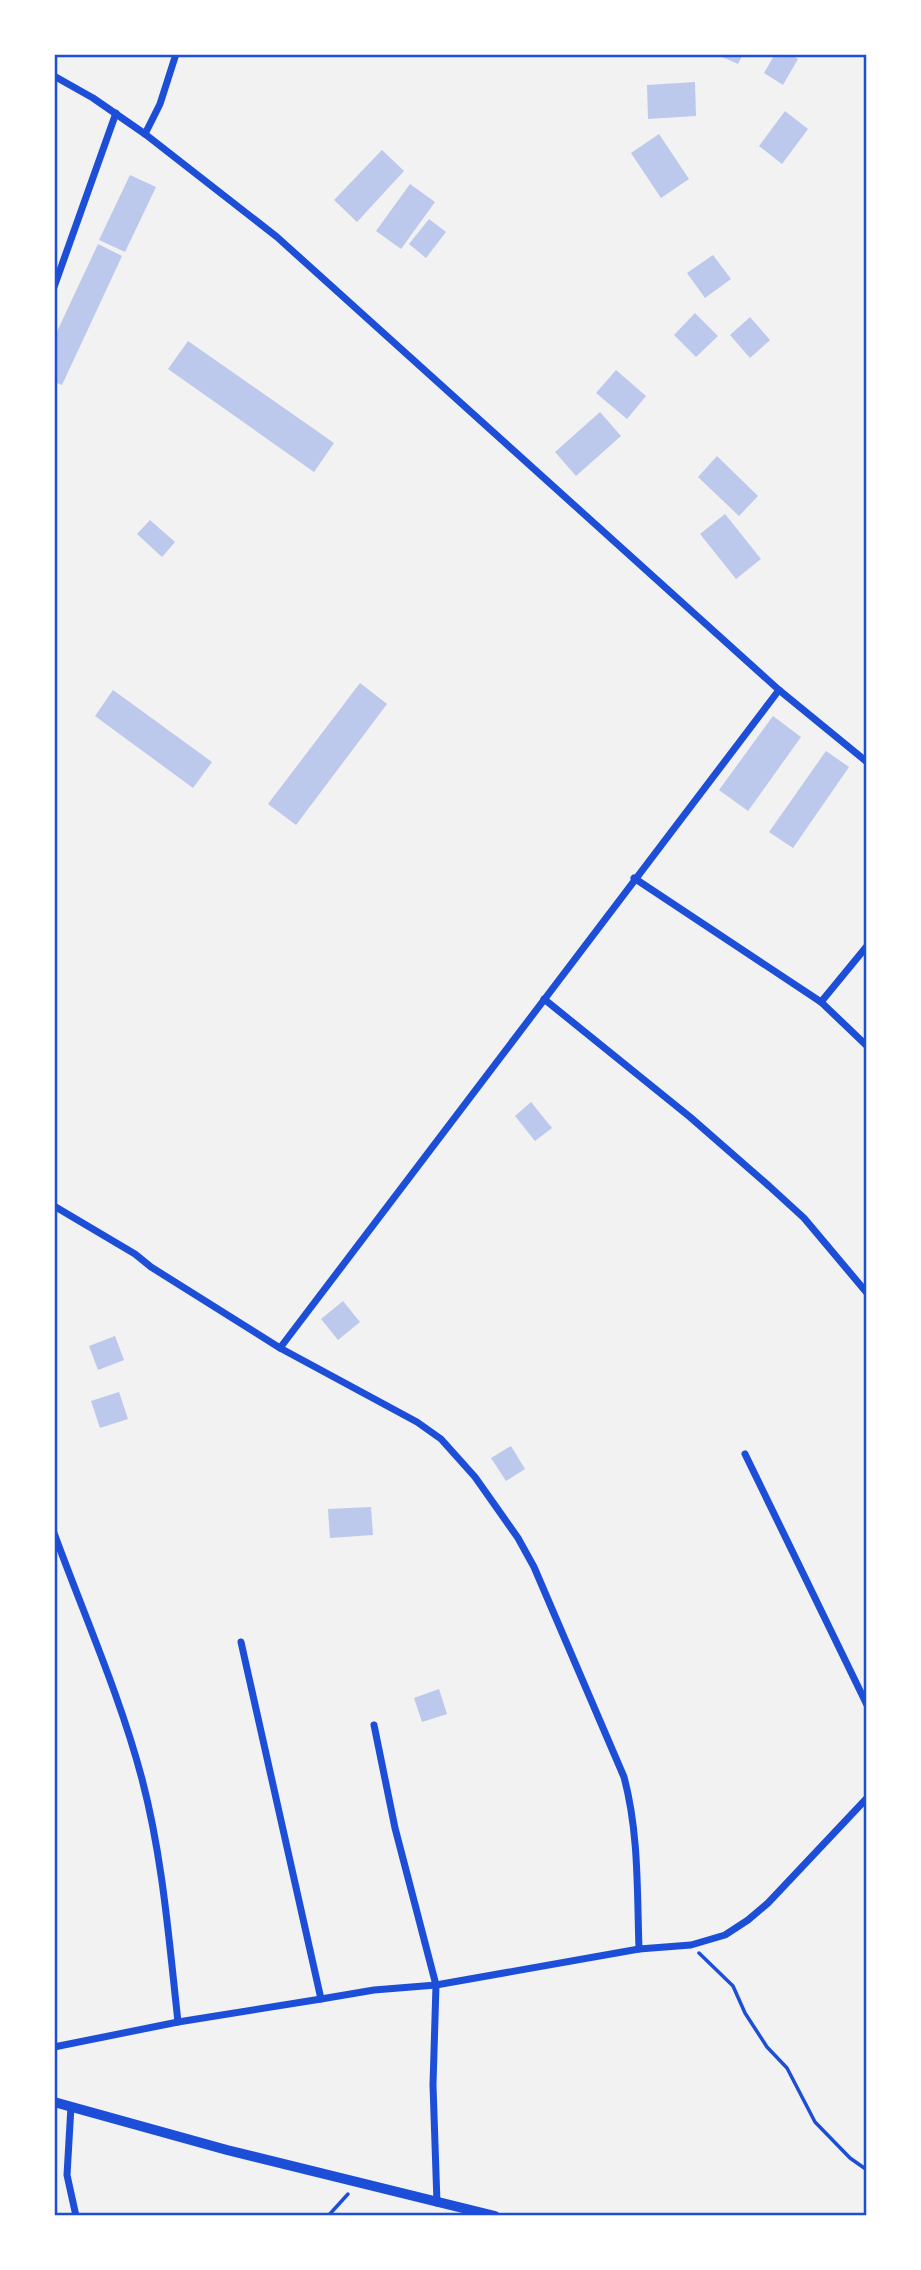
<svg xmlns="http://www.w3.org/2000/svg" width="921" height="2270" font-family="'IBM Plex Sans',sans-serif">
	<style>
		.building { fill: #bdc9ec }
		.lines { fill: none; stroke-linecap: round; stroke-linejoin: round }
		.path { stroke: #1d4ed8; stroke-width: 3.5 }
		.minor { stroke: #1d4ed8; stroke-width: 7 }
		.tertiary { stroke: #1d4ed8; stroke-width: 10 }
		.neatline { fill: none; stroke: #1d4ed8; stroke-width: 2.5 }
	</style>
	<rect width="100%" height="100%" fill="#f2f2f2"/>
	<g class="building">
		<path d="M715,54h28l-5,10z"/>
		<path d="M775,54h15l8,5 -15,26 -19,-12z"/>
		<path d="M695,82l1,34 -48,3 -1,-34z"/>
		<path d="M785,111l23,18 -26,35 -23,-18z"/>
		<path d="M659,134l30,45 -28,19 -30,-45z"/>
		<path d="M382,150l22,21 -47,51 -23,-22z"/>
		<path d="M130,175l26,12 -31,65 -26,-12z"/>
		<path d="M410,184l25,18 -34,47 -25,-18z"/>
		<path d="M429,219l17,13 -20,26 -17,-14z"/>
		<path d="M98,244l24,12 -60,129 -8,-3v-44z"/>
		<path d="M713,255l18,24 -26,19 -18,-25z"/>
		<path d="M695,313l23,23 -22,21 -22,-22z"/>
		<path d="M750,317l20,23 -20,18 -20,-23z"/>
		<path d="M188,341l146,102 -20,29 -146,-103z"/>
		<path d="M616,370l30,26 -19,23 -31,-26z"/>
		<path d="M600,412l21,24 -45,40 -21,-24z"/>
		<path d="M717,456l41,40 -19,20 -41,-39z"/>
		<path d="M725,514l36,45 -25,20 -36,-45z"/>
		<path d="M150,520l25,22 -13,15 -25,-23z"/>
		<path d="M360,683l27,21 -91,121 -28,-21z"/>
		<path d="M113,690l99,72 -19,26 -98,-72z"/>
		<path d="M773,716l28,21 -53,74 -29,-21z"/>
		<path d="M826,751l23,16 -56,81 -24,-16z"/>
		<path d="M531,1102l21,26 -17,13 -20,-25z"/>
		<path d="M343,1301l17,21 -22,18 -17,-21z"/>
		<path d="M115,1336l9,24 -26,10 -9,-24z"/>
		<path d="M119,1392l9,27 -28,9 -9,-27z"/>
		<path d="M511,1446l14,23 -19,12 -15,-23z"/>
		<path d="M371,1507l2,28 -43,3 -2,-29z"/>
		<path d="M439,1689l8,25 -25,8 -8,-24z"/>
	</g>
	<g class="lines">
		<g class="path">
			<path d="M699,1953l34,33 12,27 22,34 20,21 28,54 35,36 17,12"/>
			<path d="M328,2216l20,-22"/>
		</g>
		<g class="minor">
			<path d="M54,76l39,22 52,36 132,103 502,453 88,72"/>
			<path d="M145,134l15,-30 16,-50"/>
			<path d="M54,287l62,-174"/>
			<path d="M634,878l187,124 46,44"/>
			<path d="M544,999l146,118 79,69 35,32 63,75"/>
			<path d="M821,1002l46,-56"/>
			<path d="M54,1206l81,48 16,13 129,81 137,74 24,17 34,38 43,61 16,29 90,210c15,56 13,115 15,172"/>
			<path d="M280,1348l499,-658"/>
			<path d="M745,1454l122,251"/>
			<path d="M54,1533c30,82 66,163 88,246 21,80 27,162 36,243"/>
			<path d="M241,1642l80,357"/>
			<path d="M374,1725l21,103 41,157 -3,100 4,118"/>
			<path d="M54,2047l124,-25 143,-23 53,-9 62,-5 203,-36 52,-4 34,-10 23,-15 20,-17 99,-105"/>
			<path d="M71,2106l-4,69 9,41"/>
		</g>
		<path class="tertiary" d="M54,2102l173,48 268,66"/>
	</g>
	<rect width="921" height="2270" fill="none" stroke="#ffffff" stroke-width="112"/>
	<rect x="56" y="56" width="809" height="2158" class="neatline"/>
</svg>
